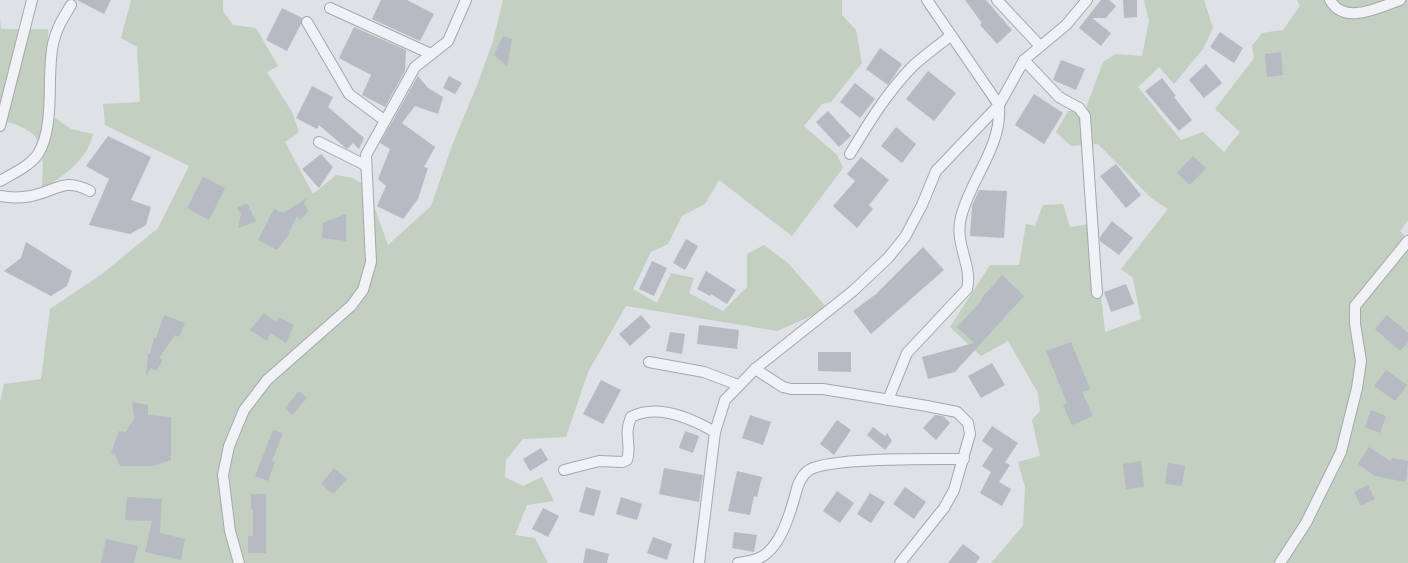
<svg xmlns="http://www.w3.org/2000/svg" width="1408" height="563" font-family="'Work Sans',sans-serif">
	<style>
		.green { fill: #c3cfc0 }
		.building { fill: #b6bac2 }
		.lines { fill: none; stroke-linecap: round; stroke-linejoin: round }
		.street-casing { stroke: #a4a8af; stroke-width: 12 }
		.street { stroke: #f0f2f5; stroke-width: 10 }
	</style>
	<rect width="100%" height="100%" fill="#dee1e6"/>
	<g class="green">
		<path d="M131,0h92v11l10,14 23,3 22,38 -11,6 25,40 7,20 -14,10 28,52 23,-19 17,3 14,9 21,58 43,-39 22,-63 25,-60 15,-42 10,-41h339v15l14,15 6,33 -31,39 -9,2 -18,22 33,29 6,13 -51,68 -73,-56 -14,24 -23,12 -14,28 -17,8 -18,37 24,14 14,-30 23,5 -5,15 34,18 24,-24v-33l17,-9 24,18 40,46 -51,22 -151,-25 -38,66 -22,65 -43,2 -17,21 -1,17 18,9 19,-9 12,24 -27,4 -12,30 20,3 13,25h-548v-161l4,-18 37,-5 9,-70 52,-35 56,-46 31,-62 -84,-41 -2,-21 37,-2 -3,-55 -16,-9z"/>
		<path d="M1144,0h60l9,28 -10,21 -29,35 -15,-17 -21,20 43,53 22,-8 21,20 16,-20 -25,-23 39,-51 -2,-12 10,-13 21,-3 17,-24 -3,-6h111v220l-8,11 8,9v323h-417l32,-37 2,-39 -7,-25 22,-6 -8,-36 8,-9 -2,-18 -30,-52 -27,15 -31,-29 40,-62h29l7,-41 9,2 8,-21 20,-1 7,23 20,-3 8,45 7,63 36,-13 -8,-41 -12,-9 47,-60 -17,-11 -53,-54 -27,2 -15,-14 12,-21h17l18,-49 13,-8 26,2 7,-35z"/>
		<path d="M0,18l1,11h47l1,85 22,15 22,5c-5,25 -30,43 -51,55 2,-41 5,-58 -42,-69z"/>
	</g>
	<g class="building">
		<path d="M77,0h34l-7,14z"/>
		<path d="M381,0h26l27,14 -14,27 -48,-22z"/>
		<path d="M965,0h21l26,30 -15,14 -17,-19 2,-2z"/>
		<path d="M1101,0h8l7,6 -10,12h-14l19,15 -10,13 -22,-18z"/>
		<path d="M1123,0h14v17l-13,1z"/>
		<path d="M282,8l20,10 -1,6 -14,27 -21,-11z"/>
		<path d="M354,27l52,23 -1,21 -20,36 -23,-12 9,-20 -32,-17z"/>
		<path d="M1220,32l23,16 -9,15 -24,-16z"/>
		<path d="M503,36l9,3 -5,27 -13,-11z"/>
		<path d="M880,48l22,16 -14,21 -22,-16z"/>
		<path d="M1281,52l2,23 -16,2 -2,-23z"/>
		<path d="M1061,60l24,9 -9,21 -23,-10z"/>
		<path d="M1206,64l16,19 -18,15 -15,-18z"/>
		<path d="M928,71l28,22 -22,28 -28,-22z"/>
		<path d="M418,76l10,12 15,9 -5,17 -23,-8 -13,17 33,24 -11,20 4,1 -10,31 -15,20 -26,-13 9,-20 -8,-7 12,-30 -10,-6z"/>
		<path d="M449,76l13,7 -7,11 -12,-6z"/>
		<path d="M1162,78l14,18 -2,1 18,23 -13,11 -34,-40z"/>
		<path d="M855,83l20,16 -15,19 -20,-16z"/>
		<path d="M312,86l21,11 -5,10 36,31 -5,11 -6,-6 -6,6 -28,-24 -2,4 -21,-11z"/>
		<path d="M1034,94l29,19 -19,31 -29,-19z"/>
		<path d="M828,111l23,25 -12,11 -23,-25z"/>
		<path d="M896,127l20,17 -14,19 -21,-17z"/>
		<path d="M108,136l43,21 -20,43 20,7 -5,18 -16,9 -41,-9 20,-46 -23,-13z"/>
		<path d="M321,154l12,13 -14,21 -17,-19z"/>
		<path d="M1193,156l13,12 -16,17 -13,-12z"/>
		<path d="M861,157l28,23 -20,25 4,4 -16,19 -24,-22 22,-25 -8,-7z"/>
		<path d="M1116,164l25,31 -15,13 -26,-32z"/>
		<path d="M203,177l22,11 -16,32 -22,-12z"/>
		<path d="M979,190l28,1 -3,47 -34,-2 2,-30z"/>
		<path d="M307,198l-3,5 4,8 -8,9 -3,-4 -10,21 -10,13 -19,-10 16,-31 9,4z"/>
		<path d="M247,203l9,18 -18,7 3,-14 -4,-6z"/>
		<path d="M346,214v27l-24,-3 1,-15z"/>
		<path d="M1112,221l21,17 -14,17 -19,-14v-4z"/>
		<path d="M686,239l12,7 -13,24 -12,-7z"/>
		<path d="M26,242l46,29 -5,15 -16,10 -47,-25 17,-13z"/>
		<path d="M923,247l21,23 -73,64 -18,-23 23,-17z"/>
		<path d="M652,261l15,7 -13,28 -15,-7z"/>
		<path d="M706,271l30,19 -9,14 -16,-10 -1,2 -13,-7z"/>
		<path d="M1002,275l22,21 -69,76 -27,7 -6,-22 52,-14 -17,-16 25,-27 -1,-1z"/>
		<path d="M1126,284l8,20 -23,8 -7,-20z"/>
		<path d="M264,313l12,9 3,-5 15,8 -8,18 -16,-10 -3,8 -17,-11z"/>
		<path d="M164,315l21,8 -6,14 -4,-2 -16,23 4,1 -6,12 -6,-3 -5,7 2,-21h2l4,-16h2z"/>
		<path d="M641,315l10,12 -21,19 -11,-12z"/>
		<path d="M1387,315l21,18v9l-8,9 -25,-22z"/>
		<path d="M699,325l40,5 -2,19 -40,-5z"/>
		<path d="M670,332l15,2 -3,20 -16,-3z"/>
		<path d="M1071,342l19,47 -8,3 11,24 -21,9 -9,-20 4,-2 -21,-52z"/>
		<path d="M818,352h33v20l-33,-1z"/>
		<path d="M992,363l13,22 -24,13 -13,-22z"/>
		<path d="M1386,370l21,15 -12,16 -21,-15z"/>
		<path d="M601,380l20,10 -18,34 -20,-10z"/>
		<path d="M299,391l8,7 -15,17 -7,-7z"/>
		<path d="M132,402l16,3v10l23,2v43l-18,6h-33l-5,-12 -4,-1 8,-22 7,1 8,-14z"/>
		<path d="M1371,410l15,6 -6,17 -15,-6z"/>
		<path d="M750,415l21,7 -8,23 -21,-7z"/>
		<path d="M935,415l8,1 7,7 -14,17 -13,-12z"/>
		<path d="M837,420l14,10 -17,25 -14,-11z"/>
		<path d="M992,426l26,17 -13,19 5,3 -11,17 12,7 -9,17 -22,-13 11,-21 -9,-6 11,-17 -11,-8z"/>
		<path d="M873,427l12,9 2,-3 5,8 -7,9 -18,-15z"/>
		<path d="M273,430l10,3 -11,28 3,1 -7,19 -13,-5z"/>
		<path d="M685,431l14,5 -6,17 -14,-5z"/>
		<path d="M1369,447l22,15 1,-4 16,3 -2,21 -31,-6 -17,-12z"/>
		<path d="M541,448l7,12 -18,11 -7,-12z"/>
		<path d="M1141,461l3,26 -18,2 -3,-25z"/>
		<path d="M1168,463l17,3 -3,20 -17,-2z"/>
		<path d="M334,468l13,11 -14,15 -12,-10z"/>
		<path d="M664,468l39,7 -4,27 -40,-8z"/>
		<path d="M737,471l25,6 -5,20 -3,-1 -4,19 -22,-4z"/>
		<path d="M1368,485l7,14 -14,7 -7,-14z"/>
		<path d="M586,487l15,4 -7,25 -15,-4z"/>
		<path d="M905,487l21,15 -12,17 -21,-15z"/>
		<path d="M837,491l17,12 -14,20 -17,-12z"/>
		<path d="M870,493l15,9 -14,21 -14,-9z"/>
		<path d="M251,494h15v59h-18v-17h5v-27h-2z"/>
		<path d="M127,497l35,2 -2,34 25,6 -4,21 -36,-8 7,-31 -27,-1z"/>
		<path d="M621,497l21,7 -5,16 -21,-6z"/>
		<path d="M543,508l16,8 -11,21 -16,-8z"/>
		<path d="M734,532l23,3 -3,17 -22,-4z"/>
		<path d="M653,537l19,7 -5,16 -20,-7z"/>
		<path d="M106,539l32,7 -4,17h-33z"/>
		<path d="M963,544l17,13 -4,6h-28z"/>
		<path d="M586,548l23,6 -2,9h-24z"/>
	</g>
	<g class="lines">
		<g class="street-casing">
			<g id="street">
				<path d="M997,0l43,46"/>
				<path d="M1330,0c14,26 50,7 70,0"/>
				<path d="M330,8l101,46"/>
				<path d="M307,22l42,72 35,26"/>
				<path d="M1024,60l35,37 20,11 6,8 12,177"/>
				<path d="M0,126l32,-126"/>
				<path d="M319,142l46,23"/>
				<path d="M850,154c18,-30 36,-60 61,-86 11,-11 26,-21 39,-32"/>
				<path d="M0,181c12,-7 30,-15 38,-27 18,-30 8,-77 15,-110 3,-15 10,-26 18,-39"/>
				<path d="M0,196c10,2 21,2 31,0 26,-5 32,-19 59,-5"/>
				<path d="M649,362l55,10 34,13"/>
				<path d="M755,369l28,18 8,2h32l104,17 30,6 11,11 2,11 -16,56 -10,18 -44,55"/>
				<path d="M888,400l19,-47 60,-64c6,-23 -13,-45 -6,-72 10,-40 41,-69 38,-112l-72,-105"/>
				<path d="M564,470l35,-9 23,1 5,-2c5,-16 -4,-24 4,-43 26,-14 60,1 84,15"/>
				<path d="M239,563l-9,-32 -7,-56 6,-29 15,-36 23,-30 84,-74 12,-16 8,-28 -5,-107 49,-88 33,-26 18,-41"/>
				<path d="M699,563l16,-131 10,-32 30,-31 98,-78 35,-33 17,-21 17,-32 14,-34 63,-66 25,-45 42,-35 21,-25"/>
				<path d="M738,563c6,-1 13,-2 19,-4 22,-8 32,-42 38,-63 2,-9 5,-20 14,-26 21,-13 126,-11 155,-11"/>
				<path d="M1280,563l26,-40 35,-71 16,-64 4,-27 -6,-37v-18l53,-65"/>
			</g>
		</g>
		<use href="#street" class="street"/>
	</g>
</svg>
